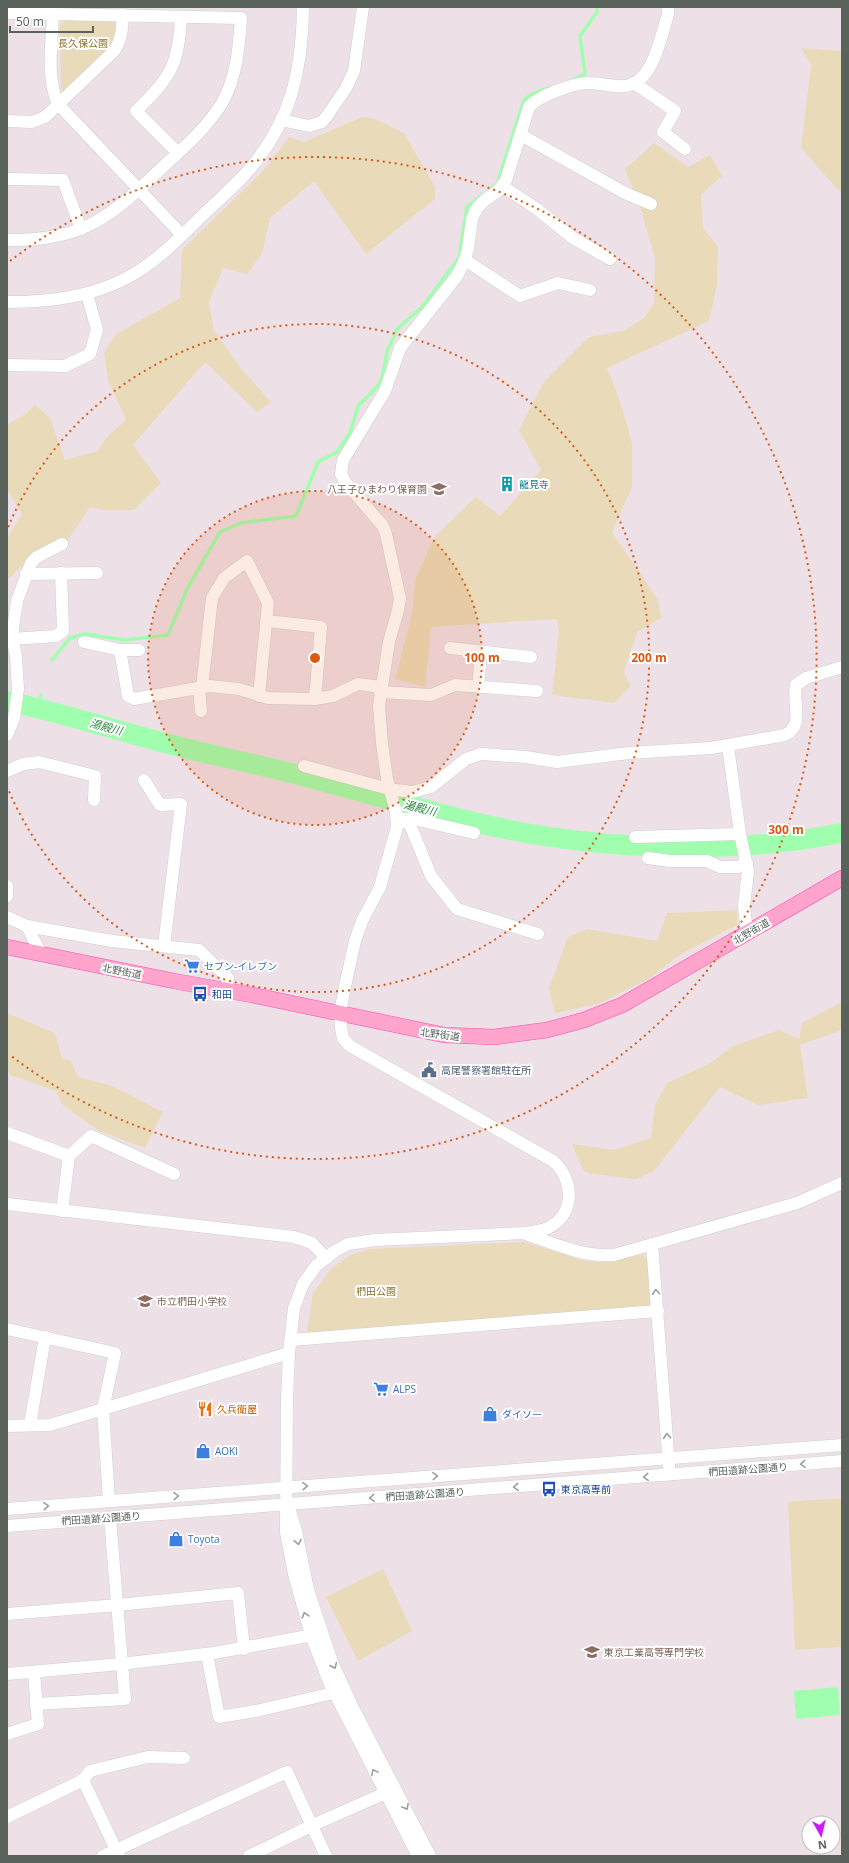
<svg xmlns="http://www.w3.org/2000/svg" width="849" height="1863" font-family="'Open Sans','Noto Sans JP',sans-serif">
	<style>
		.green { fill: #e9dbba }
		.water { fill: #a0ffae }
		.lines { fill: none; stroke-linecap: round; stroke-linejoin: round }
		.stream { stroke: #a0ffae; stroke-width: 3.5 }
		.river { stroke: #a0ffae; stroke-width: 20 }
		.minor-casing { stroke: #cad2cd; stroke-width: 13 }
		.major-casing { stroke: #ff49b0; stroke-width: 16 }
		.minor { stroke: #fff; stroke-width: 12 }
		.major { stroke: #ffa5cd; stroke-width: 15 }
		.oneway { stroke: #9ba19d }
		.ring { fill: none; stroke: #da5a14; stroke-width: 2; stroke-dasharray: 2 4 }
		.labels { text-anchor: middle; stroke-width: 4; stroke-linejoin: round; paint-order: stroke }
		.park-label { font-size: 10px; fill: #88722c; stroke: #fff }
		.culture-label { font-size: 10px; fill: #0d838f; stroke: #fff; text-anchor: start }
		.education-label { font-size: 10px; fill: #785e54; stroke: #fff; text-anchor: start }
		.street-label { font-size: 10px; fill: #59635c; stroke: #fff }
		.shop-label { font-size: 10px; fill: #366cbe; stroke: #fff; text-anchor: start }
		.transit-label { font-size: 10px; fill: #164399; stroke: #fff; text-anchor: start }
		.service-label { font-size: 10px; fill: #4e5e75; stroke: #fff; text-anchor: start }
		.food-label { font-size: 10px; fill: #c56008; stroke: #fff; text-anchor: start }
		.water-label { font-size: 11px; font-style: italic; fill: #27833c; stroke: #fff }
		.centre { fill: #da5a14; stroke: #fff; stroke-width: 2 }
		.ring-label { font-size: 12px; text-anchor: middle; font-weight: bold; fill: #da5a14; stroke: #fff; stroke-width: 4; stroke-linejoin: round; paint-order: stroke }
	</style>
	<rect width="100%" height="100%" fill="#eee0e7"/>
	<g class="green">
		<path d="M65,20l50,2 3,3c0,25 -36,50 -54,67l-3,-3 -1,-64z"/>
		<path d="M801,48l41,3v141l-5,-3 -36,-41 10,-83z"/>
		<path d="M362,117l13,2 29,14 31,54v12l-69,55 -52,-73 -44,37 -8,36 -15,20 -24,-6 -14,34 5,29 26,36 31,35 -14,10 -52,-50 -72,83 28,38 -27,27h-31l-13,-3 -22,33 -29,10 -32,30v-42l15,-24 -15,-25v-64l17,-10 11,-10 15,13 15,42 32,-9 11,-15 18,-16 -18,-40 -4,-27 11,-18 65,-37 2,-48 80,-78 27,-35 15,5z"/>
		<path d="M654,143l34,24 22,-12 12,21 -21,19 2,33 15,19 -1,38 -8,36 -102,47 15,39 10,37v43l-20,45 46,68 3,18 -24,14 -13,40 7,14 -17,17 -62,-8 7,-64 -3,-12 -125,8 -6,60 -30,-8 17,-65 3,-34 20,-44 41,-39 24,19 41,-46 -22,-40 25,-48 45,-45 35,-6 20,-13 10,-15 1,-45 -14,-48 -16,-41z"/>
		<path d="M737,910v15l-56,29 -31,24 -52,26 -43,9 -6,-25 19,-51 19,-8 70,12 10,-28z"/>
		<path d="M842,1002v28l-42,15 8,53 -50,7 -38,-18 -66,84 -18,8 -45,-5 -8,-4 -11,-26 42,6 37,-12 4,-33 12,-22 44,-20 20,-16 48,-17 20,9 3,-16z"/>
		<path d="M7,1013l48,20 7,25 9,3 7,16 32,8 53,27 -18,36 -46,-17 -37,-27 -6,-13 -46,-16 -3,-5z"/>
		<path d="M525,1242l60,19 11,1 47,-7 5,6 4,51 -346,27 7,-46 18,-24 19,-14 19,-6z"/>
		<path d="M842,1498v149l-47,3 -7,-148z"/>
		<path d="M383,1569l29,62 -54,30 -32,-64z"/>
	</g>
	<path class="water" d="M838,1687l2,28 -44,4 -2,-28z"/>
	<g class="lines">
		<g class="stream">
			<path d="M570,81l15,-7 -5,-38 17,-24v-5"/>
			<path d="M489,190l8,-6 27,-84 8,-6 17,-6"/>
			<path d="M52,660l18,-22 15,-4 40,6 43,-5 19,-46 33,-57 21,-9 55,-7 22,-54 19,-10 13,-19 8,-27 18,-18 6,-9 5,-27 10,-23 25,-22 37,-49 8,-51 15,-12"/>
			<path d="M37,707l4,-12"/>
		</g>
		<path class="river" d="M7,701c54,12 108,29 162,43 47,13 95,21 141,34 74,19 146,43 221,56 103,17 208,19 311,-1"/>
		<g class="minor-casing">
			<g id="minor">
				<path d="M7,13l234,5c-2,29 -4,58 -19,85 -14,23 -35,42 -55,60 -54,51 -80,78 -160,77"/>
				<path d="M53,14c-1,29 -7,63 5,90l124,131"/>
				<path d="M634,83l41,28 -12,21 22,17"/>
				<path d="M281,120l28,6 13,-4 5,-6 19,-28 8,-17 9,-64"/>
				<path d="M7,121l25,1 13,-5 69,-66c8,-12 8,-22 9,-36"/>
				<path d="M521,135l104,58 26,11"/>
				<path d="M178,153l-42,-42c34,-33 43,-46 45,-94"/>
				<path d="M7,179l56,1 18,49"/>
				<path d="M502,186l35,23 36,29 37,21"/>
				<path d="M465,260l55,36 38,-13 32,7"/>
				<path d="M7,302c51,0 101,-7 143,-39 20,-14 36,-32 54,-49 14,-14 30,-27 43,-42 44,-50 55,-100 56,-165"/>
				<path d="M7,365l58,1 25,-12 7,-24 -10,-36"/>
				<path d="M26,574l71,-1"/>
				<path d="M12,639l44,-3 7,-5 -2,-58"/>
				<path d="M84,642l36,8h19"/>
				<path d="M450,648l81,9"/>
				<path d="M120,650l8,46 6,3 76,-13 29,3 29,9 47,1 6,-72 -54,-6"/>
				<path d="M199,687l2,24"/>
				<path d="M202,687l10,-89 12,-20 23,-17 21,42 -9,93"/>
				<path d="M478,687l3,-34"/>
				<path d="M380,692l51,3 24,-10 82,6"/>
				<path d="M315,699l18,-3 25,-12 23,3"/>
				<path d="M7,735l7,-17 4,-29 -2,-33 -4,-20 5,-35 14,-38 6,-6 25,-13"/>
				<path d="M728,746l12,88 8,37 -4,35 3,26"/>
				<path d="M304,766l85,23 23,3 19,-5 35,-28 15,-5 45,3 31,5 72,-9 82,-5 74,-13c20,-10 7,-32 11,-50l10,-7 36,-11"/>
				<path d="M7,771l16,-7 16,-2 56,14 -1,24"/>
				<path d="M144,780l16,25 21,-1 -17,142"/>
				<path d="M397,817l7,2 7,8 20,49 26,33 81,25"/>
				<path d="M404,819h10l60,14"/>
				<path d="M635,837l105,-3"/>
				<path d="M648,858l22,3h37l13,6h18l9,-4"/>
				<path d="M7,886v10"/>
				<path d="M7,917l20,9 85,15 87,9 29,28 -2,12"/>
				<path d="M27,926l14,28"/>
				<path d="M7,1133l62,23 22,-20 83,38"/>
				<path d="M7,1204l287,33 18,6 13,14"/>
				<path d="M62,1211l7,-55"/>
				<path d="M526,1234c29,10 57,23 88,21l183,-52 45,-20"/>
				<path d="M652,1244l17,222"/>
				<path d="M7,1329l108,24 -12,56 6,92"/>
				<path d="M291,1340l367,-29"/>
				<path d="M30,1425l15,-88"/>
				<path d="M7,1426l43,-1 239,-72"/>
				<path d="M7,1509l835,-64"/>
				<path d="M290,1511l6,20 12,59 24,72 21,46 77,148"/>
				<path d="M7,1526l835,-65"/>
				<path d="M7,1614l111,-9 120,-12 6,56"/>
				<path d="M207,1654l12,63 37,-6 86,-20"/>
				<path d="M7,1674l114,-10 93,-11 105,-19"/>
				<path d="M36,1704l89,-5 -15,-181"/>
				<path d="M7,1734l31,-10 -4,-52"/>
				<path d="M83,1780l36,76"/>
				<path d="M7,1817l76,-37 7,-9 58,-14 36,1"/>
				<path d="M103,1856l184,-84 39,84"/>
				<path d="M249,1856l64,-31 79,-35"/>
				<path d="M418,1856l-88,-172 -19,-49 -17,-61 -8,-42 1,-133 2,-46 5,-45 9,-24 13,-18 19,-15 13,-7 27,-4 149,-7c8,-1 16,-2 24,-5 28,-14 26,-49 5,-67l-203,-115 -7,-8 -2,-10 -1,-15 5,-27 10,-45 7,-20 18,-34 17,-60 -1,-15 -9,-33 -5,-36 -3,-37 10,-64 9,-32 2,-12 -14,-64 -3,-8 -38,-44 -4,-8 2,-14 42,-69 15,-43 57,-72 7,-14 4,-13 4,-30 5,-11 8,-8 14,-10 7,-10 23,-73c9,-11 45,-24 59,-24 23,0 43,13 59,-12 10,-14 16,-40 21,-57v-7"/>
			</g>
		</g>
		<g class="major-casing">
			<path id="major" d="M7,947l167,34 78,14 192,40 50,2 53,-7 37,-10 38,-15 220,-127"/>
		</g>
		<use href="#minor" class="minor"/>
		<use href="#major" class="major"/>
	</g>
	<defs><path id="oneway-chevron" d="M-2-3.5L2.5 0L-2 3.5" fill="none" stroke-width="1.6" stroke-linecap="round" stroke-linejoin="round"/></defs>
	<g class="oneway">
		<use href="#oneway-chevron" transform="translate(656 1292) rotate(-95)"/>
		<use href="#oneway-chevron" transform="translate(667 1436) rotate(-94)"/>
		<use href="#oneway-chevron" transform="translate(803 1464) rotate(176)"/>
		<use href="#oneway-chevron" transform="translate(435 1476) rotate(-4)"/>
		<use href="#oneway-chevron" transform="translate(646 1477) rotate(176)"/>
		<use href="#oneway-chevron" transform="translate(305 1486) rotate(-4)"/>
		<use href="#oneway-chevron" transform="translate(516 1487) rotate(176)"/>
		<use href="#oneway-chevron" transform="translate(176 1496) rotate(-4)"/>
		<use href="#oneway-chevron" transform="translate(372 1498) rotate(176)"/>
		<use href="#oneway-chevron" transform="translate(46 1506) rotate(-4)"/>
		<use href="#oneway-chevron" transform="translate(298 1542) rotate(79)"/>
		<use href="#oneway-chevron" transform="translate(305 1615) rotate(-106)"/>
		<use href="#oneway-chevron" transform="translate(334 1666) rotate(67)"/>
		<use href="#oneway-chevron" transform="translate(374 1772) rotate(-118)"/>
		<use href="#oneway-chevron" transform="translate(406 1807) rotate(61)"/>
	</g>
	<circle cx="315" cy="658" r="167" fill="#da5a14" fill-opacity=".12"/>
	<g class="ring">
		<circle cx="315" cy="658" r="167"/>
		<path d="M8 527A334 334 0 1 1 8 789"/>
		<path d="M10 261A501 501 0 1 1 10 1055"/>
	</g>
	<defs>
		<g id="building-bare" transform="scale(1.2)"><path d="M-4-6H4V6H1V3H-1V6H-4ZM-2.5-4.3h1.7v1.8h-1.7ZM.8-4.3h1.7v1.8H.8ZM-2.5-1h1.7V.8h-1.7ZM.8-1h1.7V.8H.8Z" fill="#0f9aa8" stroke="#fff" stroke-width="2.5" paint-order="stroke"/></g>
		<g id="school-bare" transform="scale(1.2)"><path d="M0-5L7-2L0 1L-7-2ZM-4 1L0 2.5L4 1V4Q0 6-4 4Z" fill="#8d6e63" stroke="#fff" stroke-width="2.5" paint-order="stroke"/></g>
		<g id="supermarket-bare" transform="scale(1.2)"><path d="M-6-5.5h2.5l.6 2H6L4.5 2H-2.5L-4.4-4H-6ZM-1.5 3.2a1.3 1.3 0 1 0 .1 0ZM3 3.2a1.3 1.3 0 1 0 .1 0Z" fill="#3f7fe0" stroke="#fff" stroke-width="2.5" paint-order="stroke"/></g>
		<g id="bus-bare" transform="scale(1.2)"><path d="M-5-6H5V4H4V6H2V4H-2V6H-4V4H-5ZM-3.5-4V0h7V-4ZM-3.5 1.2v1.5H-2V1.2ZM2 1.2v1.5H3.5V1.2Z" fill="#1a4fb4" stroke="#fff" stroke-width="2.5" paint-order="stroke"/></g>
		<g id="civic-bare" transform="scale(1.2)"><path d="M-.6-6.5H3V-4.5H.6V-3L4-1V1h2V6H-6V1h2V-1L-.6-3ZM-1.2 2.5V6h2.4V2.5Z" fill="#5c6f8a" stroke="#fff" stroke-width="2.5" paint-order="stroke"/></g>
		<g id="restaurant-bare" transform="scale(1.2)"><path d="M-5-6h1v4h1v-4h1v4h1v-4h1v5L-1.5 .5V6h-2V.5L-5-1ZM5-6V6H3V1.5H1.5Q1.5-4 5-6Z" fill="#e8710a" stroke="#fff" stroke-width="2.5" paint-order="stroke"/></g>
		<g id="shop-bare" transform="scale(1.2)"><path d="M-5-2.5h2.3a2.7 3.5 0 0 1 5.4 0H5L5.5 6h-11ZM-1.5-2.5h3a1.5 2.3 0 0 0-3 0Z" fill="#3f7fe0" stroke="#fff" stroke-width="2.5" paint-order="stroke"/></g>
	</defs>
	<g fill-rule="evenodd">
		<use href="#building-bare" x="507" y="484"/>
		<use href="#school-bare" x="439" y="489"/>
		<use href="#supermarket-bare" x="192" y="966"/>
		<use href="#bus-bare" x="200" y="994"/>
		<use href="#civic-bare" x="429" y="1070"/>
		<use href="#school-bare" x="145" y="1301"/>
		<use href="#supermarket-bare" x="381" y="1389"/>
		<use href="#restaurant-bare" x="205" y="1409"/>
		<use href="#shop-bare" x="490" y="1414"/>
		<use href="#shop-bare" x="203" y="1451"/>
		<use href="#bus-bare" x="549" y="1489"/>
		<use href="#shop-bare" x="176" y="1539"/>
		<use href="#school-bare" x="592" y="1652"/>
	</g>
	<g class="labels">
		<g class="park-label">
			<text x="83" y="47">長久保公園</text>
			<text x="376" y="1295">椚田公園</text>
		</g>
		<g class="culture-label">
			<text x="519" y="488">龍見寺</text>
		</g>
		<g class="education-label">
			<text x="427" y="493" text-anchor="end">八王子ひまわり保育園</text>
			<text x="157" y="1305">市立椚田小学校</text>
			<text x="604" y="1656">東京工業高等専門学校</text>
		</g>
		<g class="street-label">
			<text transform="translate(751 931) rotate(-30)" y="4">北野街道</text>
			<text transform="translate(122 971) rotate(11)" y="4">北野街道</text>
			<text transform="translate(440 1034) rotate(7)" y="4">北野街道</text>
			<text transform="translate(748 1469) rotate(-4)" y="4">椚田遺跡公園通り</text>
			<text transform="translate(425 1494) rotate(-4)" y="4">椚田遺跡公園通り</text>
			<text transform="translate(101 1518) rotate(-4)" y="4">椚田遺跡公園通り</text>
		</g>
		<g class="shop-label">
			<text x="204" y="970">セブン-イレブン</text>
			<text x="393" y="1393">ALPS</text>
			<text x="502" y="1418">ダイソー</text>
			<text x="215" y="1455">AOKI</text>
			<text x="188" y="1543">Toyota</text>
		</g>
		<g class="transit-label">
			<text x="212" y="998">和田</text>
			<text x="561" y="1493">東京高専前</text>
		</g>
		<g class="service-label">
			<text x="441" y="1074">高尾警察署館駐在所</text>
		</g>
		<g class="food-label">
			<text x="217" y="1413">久兵衛屋</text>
		</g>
		<g class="water-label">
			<text transform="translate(106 727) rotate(15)" y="4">湯殿川</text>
			<text transform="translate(420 808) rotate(14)" y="4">湯殿川</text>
		</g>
	</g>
	<circle cx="315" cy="658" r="6" class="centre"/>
	<g class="ring-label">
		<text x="482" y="662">100 m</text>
		<text x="649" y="662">200 m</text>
		<text x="786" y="834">300 m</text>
	</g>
	<rect width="849" height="1863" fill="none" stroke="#59635c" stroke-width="16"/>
	<g transform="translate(821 1835) rotate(172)"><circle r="19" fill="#ffffff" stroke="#bdc1be"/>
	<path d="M0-3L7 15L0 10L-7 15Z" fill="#cc1afb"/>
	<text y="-6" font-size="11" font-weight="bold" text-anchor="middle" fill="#59635c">N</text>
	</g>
	<path d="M10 26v6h83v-6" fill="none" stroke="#59635c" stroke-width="2"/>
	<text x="16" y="26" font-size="12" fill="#59635c" stroke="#ffffff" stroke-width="3" paint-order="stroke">50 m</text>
</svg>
